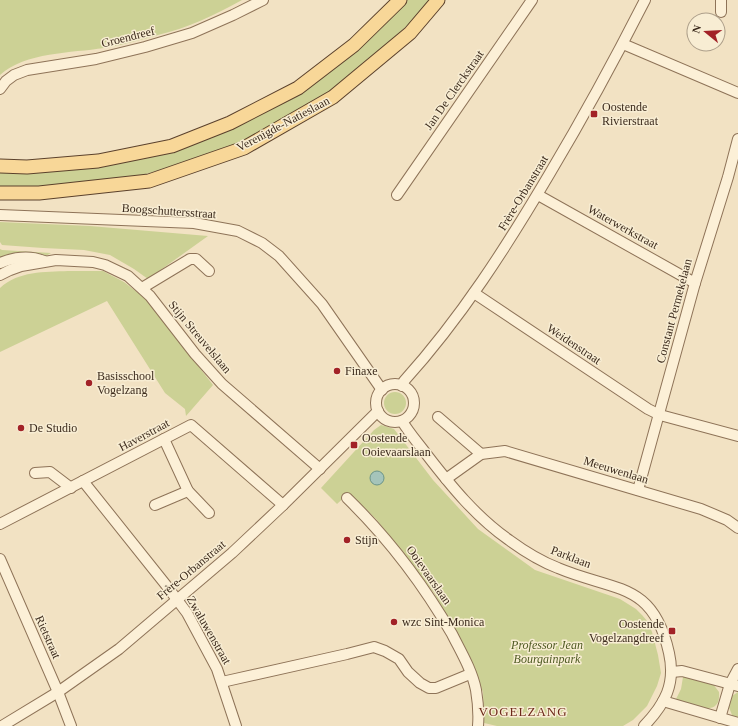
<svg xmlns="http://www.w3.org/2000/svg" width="738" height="726" font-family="'Times New Roman',serif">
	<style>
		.green { fill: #ccd195 }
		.water { fill: #a5c4ba; stroke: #6b9488 }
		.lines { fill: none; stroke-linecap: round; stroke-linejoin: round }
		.minor-casing { stroke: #8e7358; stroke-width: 12 }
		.major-casing { stroke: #5b412c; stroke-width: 15 }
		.minor { stroke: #fcf0d7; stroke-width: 10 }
		.major { stroke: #f8d798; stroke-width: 13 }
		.poi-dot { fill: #a22227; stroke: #f8edd3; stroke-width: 1.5 }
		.labels { text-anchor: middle; stroke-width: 3; stroke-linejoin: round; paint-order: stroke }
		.street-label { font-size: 12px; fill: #3c2b1d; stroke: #f8edd3 }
		.poi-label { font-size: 12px; fill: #3c2b1d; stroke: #f8edd3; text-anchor: start }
		.park-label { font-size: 12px; font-style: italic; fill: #4e5a22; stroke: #f8edd3 }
		.neighbourhood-label { font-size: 13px; letter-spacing: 1px; fill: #6d2819; stroke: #f8edd3 }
	</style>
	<rect width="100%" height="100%" fill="#f2e2c3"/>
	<g class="green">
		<path d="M0,0h242c-27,15 -54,28 -84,35 -17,5 -36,10 -54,13 -32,5 -79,4 -104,27z"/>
		<path d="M406,0h23l-18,22 -54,49 -39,29 -78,44 -40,15 -58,16 -70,11 -72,1v-17l122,-8 159,-58 54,-36 48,-43z"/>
		<path d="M0,222l90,4 118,10 -60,43 -14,-10 -24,-14 -26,-5 -41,-2 -41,-3 -2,-3z"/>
		<path d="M0,249l2,1 49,3 -5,3 -17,-2 -29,5z"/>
		<path d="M68,271h35l21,11 22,17 67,86 -27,31 -1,-7 -20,-16 -58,-92 -107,51v-64c18,-17 45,-16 68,-17z"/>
		<circle cx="395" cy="403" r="11"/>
		<path d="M381,425l13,4 39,51 45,49 57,41 85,29 16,10 6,6 6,7 4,10 6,23 3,18 -4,13 -10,20 -14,14 -10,6h-126l-13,-3 -1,-31 -14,-35 -35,-64 -58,-74 -27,-26 -12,11 -16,-16 53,-58z"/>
		<path d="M683,677h4l26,7 6,8c2,21 -15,17 -28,13 -5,-1 -10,-2 -15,-6l5,-10z"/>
		<path d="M738,692v28l-6,-5 -4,-10 4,-9z"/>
	</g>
	<circle class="water" cx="377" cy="478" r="7"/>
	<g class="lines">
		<g class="minor-casing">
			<g id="minor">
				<path d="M721,12v-12"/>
				<path d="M623,44l115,49"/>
				<path d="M0,89l6,-8 8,-6 13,-5 69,-11 49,-12 47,-14 41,-18 30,-15"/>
				<path d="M397,195l135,-195"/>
				<path d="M538,195l157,88"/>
				<path d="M0,215l194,8 44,8 24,12 17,13 43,48 60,86"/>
				<path d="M0,263c15,-6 29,-8 44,-2"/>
				<path d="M0,275l10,-5 11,-4 35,-6 37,2 12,3 23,11 22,20 45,58 27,30 98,85"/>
				<path d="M142,288l48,-29h6l13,12"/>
				<path d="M474,293l174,116 12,6 78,21"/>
				<circle cx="395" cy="403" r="19"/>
				<path d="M402,386l2,-5c57,-63 103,-135 146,-208 34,-57 65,-114 95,-173"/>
				<path d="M438,417l43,37"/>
				<path d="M402,421c7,12 17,23 25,34 24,31 49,62 82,85 15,11 31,21 49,28 57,24 95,13 111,85 7,31 -4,51 -25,73"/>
				<path d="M164,439l24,52 21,22"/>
				<path d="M35,473l15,-1 21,16"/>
				<path d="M446,479l35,-25 24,-3 196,58 26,11 11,8"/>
				<path d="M83,481l83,104 21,28 30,56 19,57"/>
				<path d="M638,490l57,-207 33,-106 10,-38"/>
				<path d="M347,498c41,40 76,86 105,136 9,18 20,36 24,56 2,12 3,24 2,36"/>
				<path d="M155,505l33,-14"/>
				<path d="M0,524l191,-99 92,80"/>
				<path d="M0,559l58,133 13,34"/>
				<path d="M672,672l10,-1 56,15"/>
				<path d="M222,682l125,-28 27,-7 11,4 14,8 9,13 12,11 9,5h7l34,-14"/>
				<path d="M663,701l75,22"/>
				<path d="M720,718l10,-34 8,-15"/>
				<path d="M2,726l56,-34 61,-43 113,-96 51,-48 95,-94"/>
			</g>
		</g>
		<g class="major-casing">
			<g id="major">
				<path d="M0,166l27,1 71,-6 74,-15 58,-23 68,-35 56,-43 46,-45"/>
				<path d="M0,193h39l110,-12 95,-33 89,-51 77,-64 28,-33"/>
			</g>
		</g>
		<use href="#minor" class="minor"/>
		<use href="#major" class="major"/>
	</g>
	<g class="poi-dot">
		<rect x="590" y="110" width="8" height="8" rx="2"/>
		<circle cx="337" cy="371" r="4"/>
		<circle cx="89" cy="383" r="4"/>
		<circle cx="21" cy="428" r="4"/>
		<rect x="350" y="441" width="8" height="8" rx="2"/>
		<circle cx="347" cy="540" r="4"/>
		<circle cx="394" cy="622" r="4"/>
		<rect x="668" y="627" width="8" height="8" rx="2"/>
	</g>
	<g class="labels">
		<g class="street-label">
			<text transform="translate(128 37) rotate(-14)" y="4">Groendreef</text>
			<text transform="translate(454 90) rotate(-55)" y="4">Jan De Clerckstraat</text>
			<text transform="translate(283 124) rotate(-28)" y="4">Verenigde-Natieslaan</text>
			<text transform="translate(523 193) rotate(-59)" y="4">Frère-Orbanstraat</text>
			<text transform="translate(169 211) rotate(4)" y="4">Boogschuttersstraat</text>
			<text transform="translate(623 227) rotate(29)" y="4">Waterwerkstraat</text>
			<text transform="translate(674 311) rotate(-75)" y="4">Constant Permekelaan</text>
			<text transform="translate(200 337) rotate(50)" y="4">Stijn Streuvelslaan</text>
			<text transform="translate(574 344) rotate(34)" y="4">Weidenstraat</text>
			<text transform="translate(144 435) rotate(-28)" y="4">Haverstraat</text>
			<text transform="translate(616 470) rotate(17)" y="4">Meeuwenlaan</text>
			<text transform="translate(571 557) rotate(21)" y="4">Parklaan</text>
			<text transform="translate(191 570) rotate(-40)" y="4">Frère-Orbanstraat</text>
			<text transform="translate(429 575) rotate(55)" y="4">Ooievaarslaan</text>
			<text transform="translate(209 630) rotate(60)" y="4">Zwaluwenstraat</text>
			<text transform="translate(48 637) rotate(66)" y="4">Rietstraat</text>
		</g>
		<g class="poi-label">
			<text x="602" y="111">Oostende<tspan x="602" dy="14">Rivierstraat</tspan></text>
			<text x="345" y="375">Finaxe</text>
			<text x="97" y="380">Basisschool<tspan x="97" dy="14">Vogelzang</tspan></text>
			<text x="29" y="432">De Studio</text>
			<text x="362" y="442">Oostende<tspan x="362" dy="14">Ooievaarslaan</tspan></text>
			<text x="355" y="544">Stijn</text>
			<text x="402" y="626">wzc Sint-Monica</text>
			<text x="664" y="628" text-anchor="end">Oostende<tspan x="664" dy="14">Vogelzangdreef</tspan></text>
		</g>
		<g class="park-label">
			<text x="547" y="649">Professor Jean<tspan x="547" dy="14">Bourgainpark</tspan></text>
		</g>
		<g class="neighbourhood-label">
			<text x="523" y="716">VOGELZANG</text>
		</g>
	</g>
	<g transform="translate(706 32) rotate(288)"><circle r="19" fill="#f8edd3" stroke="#ad9f8a"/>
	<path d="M0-3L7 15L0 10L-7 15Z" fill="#a22227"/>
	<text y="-6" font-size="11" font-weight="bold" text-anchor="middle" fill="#3c2b1d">N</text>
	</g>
</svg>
